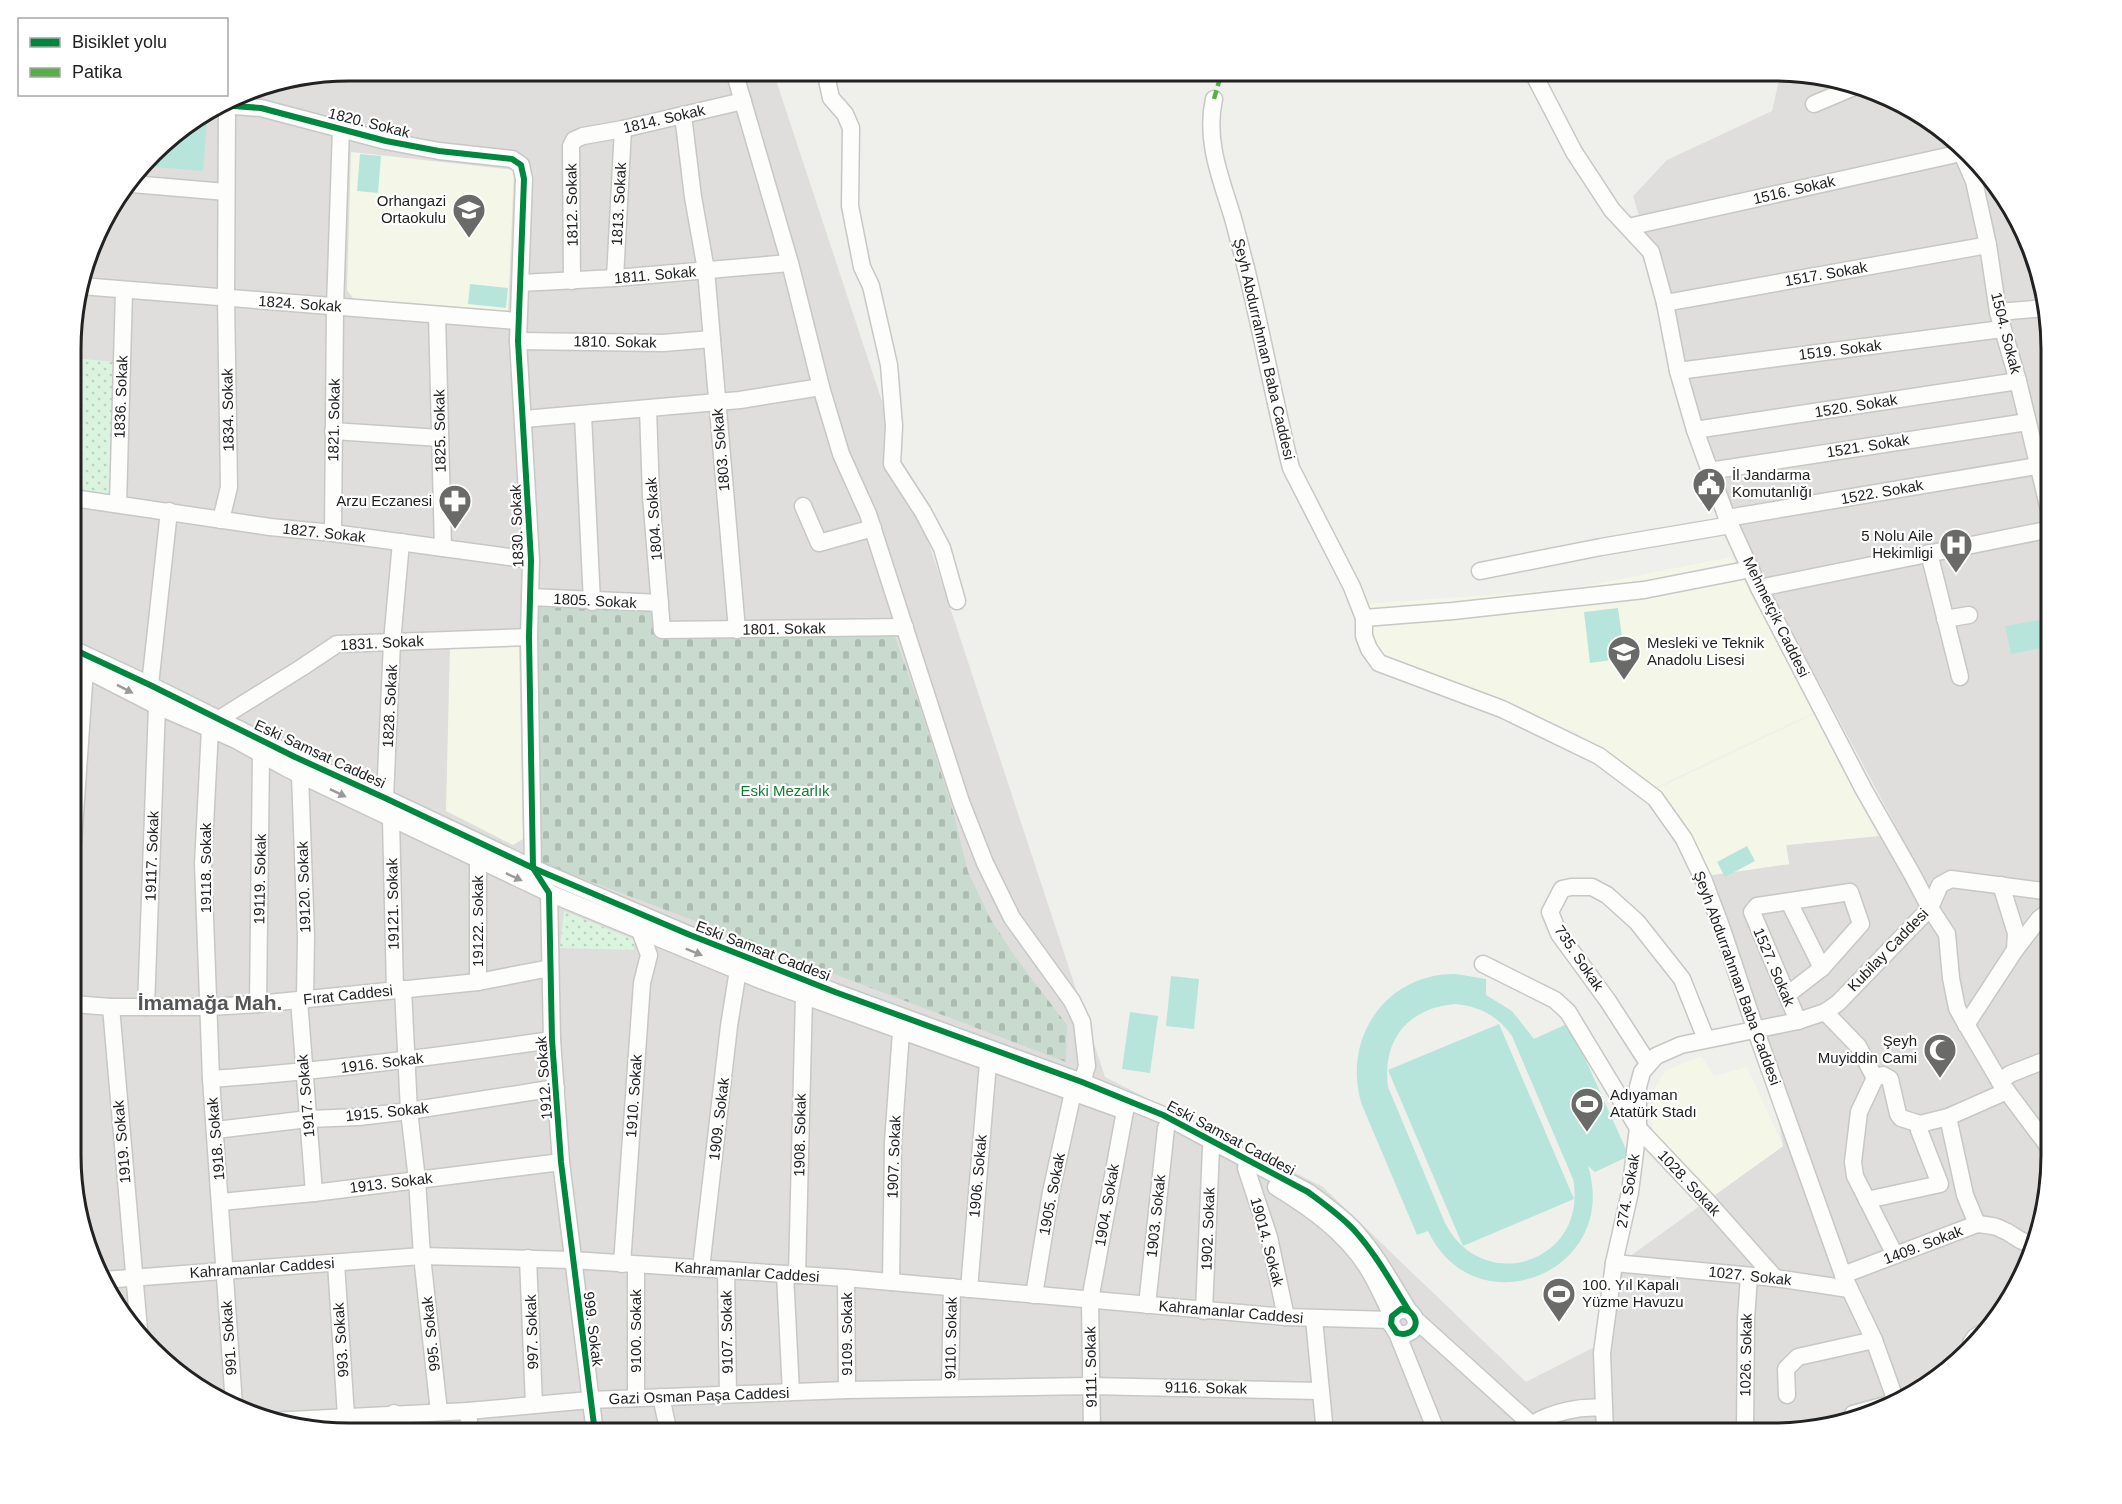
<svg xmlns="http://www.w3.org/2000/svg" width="2122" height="1504" font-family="Helvetica,sans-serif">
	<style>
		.residential { fill: #dfdedc }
		.education { fill: #f4f7e8 }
		.cemetery { fill: url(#cemetery-stones) }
		.park { fill: url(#park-dots) }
		.pitch { fill: #b7e5dc; fill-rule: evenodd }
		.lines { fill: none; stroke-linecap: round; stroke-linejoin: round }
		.minor-casing { stroke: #c7c7c5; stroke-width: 19 }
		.minor { stroke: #fdfdfc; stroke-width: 16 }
		.quiet { stroke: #55b145; stroke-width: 4.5; stroke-dasharray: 9 4.5; stroke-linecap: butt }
		.cycleway-casing { stroke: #fff; stroke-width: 10 }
		.cycleway { stroke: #00873e; stroke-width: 6 }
		.oneway { fill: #9a9a9a }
		.labels { text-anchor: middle; stroke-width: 4.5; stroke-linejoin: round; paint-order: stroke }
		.street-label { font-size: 15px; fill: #222; stroke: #fff }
		.poi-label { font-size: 15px; fill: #222; stroke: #fff; text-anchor: end }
		.park-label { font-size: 15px; fill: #0f8031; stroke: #fff }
		.district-label { font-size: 21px; font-weight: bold; fill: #555; stroke: #fff }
		.rim { fill: none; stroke: #222; stroke-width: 3 }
	</style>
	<defs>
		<pattern id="cemetery-stones" width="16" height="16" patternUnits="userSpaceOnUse" patternTransform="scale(1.5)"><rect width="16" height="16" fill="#c9dbce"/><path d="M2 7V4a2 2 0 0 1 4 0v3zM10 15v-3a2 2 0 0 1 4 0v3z" fill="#acbcb1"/></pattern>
		<pattern id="park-dots" width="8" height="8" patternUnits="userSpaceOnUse" patternTransform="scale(1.5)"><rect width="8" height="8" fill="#daf4e0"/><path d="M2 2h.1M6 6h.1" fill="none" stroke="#bbd1c0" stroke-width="1.8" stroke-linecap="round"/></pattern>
	</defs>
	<rect width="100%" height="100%" fill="#efefeb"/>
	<path class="residential" d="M349,71h424l332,1006 218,110 203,195 86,-44 3,-71 168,-121 -21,-125 -50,-146 77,-11 -3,-19 114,-11 -171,-320 -96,-318 34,-36 105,-49 9,-40h10l72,14 79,43 81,98 28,106v840l-14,73 -43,79 -98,81 -123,28h-1441l-73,-14 -79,-43 -72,-82 -35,-103v-878l26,-87 66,-86 78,-48z"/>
	<g class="education">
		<path d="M351,152l163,18 -6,145 -153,-14 -8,-11z"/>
		<path d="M1731,557l84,155 -159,75 -81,-55 -199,-81 -11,-47 205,-15z"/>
		<path d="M519,643l4,196 -10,6 -67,-34 4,-165z"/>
		<path d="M1816,713l61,123 -91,9 3,19 -77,11 -55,-86z"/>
		<path d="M1701,1056l13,20 33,-9 36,79 -74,53 -57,-68 -1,-20 3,-21 11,-19z"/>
	</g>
	<path class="cemetery" d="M534,606l119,5 3,27 238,-4 27,76 32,101 15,61 23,48 25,38 51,67 -1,37 -524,-199z"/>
	<g class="park">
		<path d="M73,358l43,4 -7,133 -36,-5z"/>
		<path d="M564,911l71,29 -1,10 -74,-2z"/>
	</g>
	<g class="pitch">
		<path d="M198,120l9,1 -4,50 -58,-5 20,-26z"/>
		<path d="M360,154l21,2 -3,37 -21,-2z"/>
		<path d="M470,284l38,4 -2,20 -38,-4z"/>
		<path d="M1618,608l7,50 -35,5 -6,-51z"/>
		<path d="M2051,618v28l-40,8 -6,-28z"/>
		<path d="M1747,846l8,15 -30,16 -8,-15z"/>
		<path d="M1456,974l30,5v16l26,16 22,28 35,-16 60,133 -34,16 -7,-6c33,107 -113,164 -160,65l-11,4 -55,-130c-21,-65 23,-132 94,-131zM1455,1004c24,2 43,12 57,32l61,143c16,83 -90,118 -128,44l-57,-136c-6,-47 20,-79 67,-83z"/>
		<path d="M1171,976l28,3 -5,50 -28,-3z"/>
		<path d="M1130,1012l28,4 -8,57 -28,-4z"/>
		<path d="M1499,1024l75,175 -111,47 -75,-176z"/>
	</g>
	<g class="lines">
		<g class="minor-casing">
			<g id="minor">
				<path d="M734,71l56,192 31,124 20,67 27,60 93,288 24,61 27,55 60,83 10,21 5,44 -5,16 -9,10 -22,100 -17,103"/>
				<path d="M825,71l6,27 14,16 6,14 -1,78 12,61 9,19 18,79 5,61 -2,38 31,48 19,36 15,53"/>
				<path d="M1532,71l42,81 38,58 39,42 14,51 13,68 17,59 32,88 32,70 105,202 48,84 18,34 17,26 4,44 6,30 6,11 37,63 51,68"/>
				<path d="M1214,99c-9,41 6,77 18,116 5,17 9,35 14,53 15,62 27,125 42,188l3,12 61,119 12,31v18l5,13 10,14 123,46 97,47 56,42 29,41 20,42 18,48 34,102 87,244 31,65 23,64"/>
				<path d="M1814,104l45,-19"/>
				<path d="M221,105l40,3 125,33 53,10 73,8 9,6 3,14 -6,162 13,219 -2,77 4,231 16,25 3,147 9,122 34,271"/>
				<path d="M683,115l10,82 13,73 31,360"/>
				<path d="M1960,149l14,32 14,64 10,67 20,69 33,137"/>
				<path d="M132,184l94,8"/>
				<path d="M1628,227l333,-74"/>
				<path d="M615,278l8,-149"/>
				<path d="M572,281l-1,-135 3,-6 9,-4 40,-7 120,-28"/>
				<path d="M521,283l94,-5 175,-15"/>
				<path d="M81,286l437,35"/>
				<path d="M1665,303l323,-58"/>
				<path d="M1998,312l47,-4"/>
				<path d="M437,315l6,233"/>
				<path d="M518,341l145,2 49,-4"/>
				<path d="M1678,371l324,-42"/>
				<path d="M648,409l3,87 11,134 243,-3"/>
				<path d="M583,415l9,187"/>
				<path d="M524,419l216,-19 81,-13"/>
				<path d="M1695,430l323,-49"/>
				<path d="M333,431l107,7"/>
				<path d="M1709,471l318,-49"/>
				<path d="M73,498l197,29 63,6 198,27"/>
				<path d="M118,504l6,-213"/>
				<path d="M803,506l16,37 54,-15"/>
				<path d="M1727,518l310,-52"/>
				<path d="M221,520l8,-33 -3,-188 1,-193"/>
				<path d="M333,533l2,-226 6,-179"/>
				<path d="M1929,553l31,124"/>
				<path d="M1480,571l121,-24 130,-22"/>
				<path d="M1759,588l292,-59"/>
				<path d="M530,597l130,6"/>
				<path d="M1364,618l89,-7 191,-21 107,-21"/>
				<path d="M1945,619l24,-4"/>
				<path d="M73,649l77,36 145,72 90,41 148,70 157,67 145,57 247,90 81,33 145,77c16,12 33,24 46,38 22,24 38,54 55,81 14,11 4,27 -12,22l-6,-9 1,-8 9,-7 8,2"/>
				<path d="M73,663l84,43 79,34 52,29 261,124 214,88 362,130"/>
				<path d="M150,685l19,-174"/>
				<path d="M219,719l82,-51 36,-24 192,-7"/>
				<path d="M210,729l-7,135 8,215 23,326"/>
				<path d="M300,775l6,161 -1,63"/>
				<path d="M385,798l7,-156 9,-100"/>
				<path d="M391,819l4,171"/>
				<path d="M73,843l12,-174"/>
				<path d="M1789,902l33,66"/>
				<path d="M2015,950l24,-31 12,-9"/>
				<path d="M1483,964l72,36 13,12 70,116 68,72 69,78"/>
				<path d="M478,982v-122"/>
				<path d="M403,989l6,122 8,69 5,76 17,156"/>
				<path d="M1787,995l35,-27 39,-44 -11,-32 -93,14 -5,6 46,109"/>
				<path d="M299,1000l15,193"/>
				<path d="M73,1004l38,3h99l48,-3 220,-22 72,-14"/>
				<path d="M258,1004l3,-249"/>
				<path d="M111,1007l28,323"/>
				<path d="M146,1007l11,-301"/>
				<path d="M1825,1012l33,34 17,32"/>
				<path d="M1966,1025l49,-75 1,-17 -15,-48"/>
				<path d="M1648,1063l-40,-62 -49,-67 -9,-22 12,-23 9,-2h21l15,8 30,27 45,57 24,60"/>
				<path d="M1875,1078l-16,34 -6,50 2,14 40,79"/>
				<path d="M1875,1078l8,-3 7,4 8,35 3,4 19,6 28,-7 59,-26"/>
				<path d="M211,1079c115,-8 228,-23 341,-39"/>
				<path d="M2000,1082l10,-8 41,-16"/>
				<path d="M1948,1117l17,78 12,29"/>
				<path d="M216,1130l92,-11 51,-2 50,-6 147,-23"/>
				<path d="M1246,1168l23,69 17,80"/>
				<path d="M1276,1187c34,21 69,45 91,80 10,15 17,33 25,49"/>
				<path d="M1867,1200l73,-16 -21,-54 1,-6"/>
				<path d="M221,1202l93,-9 247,-31"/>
				<path d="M528,1258l6,147"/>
				<path d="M336,1263l10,153"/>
				<path d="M1614,1263l161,15 74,11"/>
				<path d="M622,1264l20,-281 7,-28 -9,-24"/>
				<path d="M636,1265v133"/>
				<path d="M701,1268l28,-242 9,-56"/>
				<path d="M726,1270l2,124"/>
				<path d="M785,1274l6,118"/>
				<path d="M797,1275l7,-279"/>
				<path d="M1843,1275l134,-51c8,1 17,1 24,5 16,6 16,14 36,15"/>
				<path d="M846,1278l1,112"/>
				<path d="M103,1280l319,-24 150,4 154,10 120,8 440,39 104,3"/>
				<path d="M891,1282l2,-140 8,-110"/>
				<path d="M969,1289l19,-226"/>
				<path d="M1147,1305l19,-177"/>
				<path d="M1204,1311l7,-163"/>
				<path d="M1314,1319l11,114"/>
				<path d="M1416,1320l125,113"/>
				<path d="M1397,1333l40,100"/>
				<path d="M1971,1343l4,-6 9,-5"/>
				<path d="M950,1388l2,-101"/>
				<path d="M1787,1395l-1,-26 12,-12 76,-17"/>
				<path d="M661,1397l8,36"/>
				<path d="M468,1411l2,22"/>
				<path d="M394,1413v20"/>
				<path d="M1853,1414l44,-12"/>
				<path d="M271,1421l197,-10 122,-11 257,-10 243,-4 231,5"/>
				<path d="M1531,1425c21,-13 48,-19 73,-17"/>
				<path d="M1092,1433l-2,-133 35,-189"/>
				<path d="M1605,1433l-3,-80 12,-90 16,-71 8,-64v-41l4,-15 14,-16 25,-11 117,-24 27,-9 13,-9 92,-95 10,-23 11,-6 100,13"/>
				<path d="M1745,1433l1,-114 3,-43"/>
			</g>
		</g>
		<use href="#minor" class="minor"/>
		<path class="quiet" d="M1214,99l8,-28"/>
		<g class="cycleway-casing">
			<g id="cycleway">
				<path d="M221,105l40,3 125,33 53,10 73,8 9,6 3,14 -6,162 13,219 -2,77 4,231 16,25 3,147 9,122 34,271"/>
				<path d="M73,649l77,36 145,72 90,41 148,70 157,67 145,57 247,90 81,33 145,77c16,12 33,24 46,38 22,24 38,54 55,81 14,11 4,27 -12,22l-6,-9 1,-8 9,-7 8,2"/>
			</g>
		</g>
		<use href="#cycleway" class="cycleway"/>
	</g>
	<defs><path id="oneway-solid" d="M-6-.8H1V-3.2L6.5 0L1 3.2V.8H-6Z" transform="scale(1.5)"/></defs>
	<g class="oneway">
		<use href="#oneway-solid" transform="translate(125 689) rotate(27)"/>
		<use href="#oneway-solid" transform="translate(338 793) rotate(26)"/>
		<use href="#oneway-solid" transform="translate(514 877) rotate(25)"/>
		<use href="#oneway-solid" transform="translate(694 952) rotate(22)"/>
	</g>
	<defs>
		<g id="school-pin" transform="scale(1.725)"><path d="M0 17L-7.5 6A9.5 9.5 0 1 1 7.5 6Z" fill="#6a6a68" stroke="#fff"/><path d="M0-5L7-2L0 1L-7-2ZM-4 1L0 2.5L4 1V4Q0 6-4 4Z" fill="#fff"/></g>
		<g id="civic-pin" transform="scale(1.725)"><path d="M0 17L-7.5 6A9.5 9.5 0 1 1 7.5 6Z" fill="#6a6a68" stroke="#fff"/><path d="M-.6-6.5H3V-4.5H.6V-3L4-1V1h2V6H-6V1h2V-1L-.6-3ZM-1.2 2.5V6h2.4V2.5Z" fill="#fff"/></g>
		<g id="pharmacy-pin" transform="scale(1.725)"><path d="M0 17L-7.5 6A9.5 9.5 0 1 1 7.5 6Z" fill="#6a6a68" stroke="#fff"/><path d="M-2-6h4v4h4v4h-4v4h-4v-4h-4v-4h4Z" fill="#fff"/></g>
		<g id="hospital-pin" transform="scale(1.725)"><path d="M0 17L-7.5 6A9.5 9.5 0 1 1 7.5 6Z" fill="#6a6a68" stroke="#fff"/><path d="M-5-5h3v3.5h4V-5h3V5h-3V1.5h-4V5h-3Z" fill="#fff"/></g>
		<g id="mosque-pin" transform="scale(1.725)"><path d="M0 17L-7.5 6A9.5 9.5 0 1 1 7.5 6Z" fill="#6a6a68" stroke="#fff"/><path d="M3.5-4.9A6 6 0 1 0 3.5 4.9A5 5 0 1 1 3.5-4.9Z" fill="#fff"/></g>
		<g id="stadium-pin" transform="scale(1.725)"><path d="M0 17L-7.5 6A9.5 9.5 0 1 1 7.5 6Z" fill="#6a6a68" stroke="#fff"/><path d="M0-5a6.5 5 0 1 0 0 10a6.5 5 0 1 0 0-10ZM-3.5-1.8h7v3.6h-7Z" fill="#fff"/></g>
	</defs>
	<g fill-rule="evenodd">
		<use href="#school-pin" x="469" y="210"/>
		<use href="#civic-pin" x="1709" y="484"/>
		<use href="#pharmacy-pin" x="455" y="501"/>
		<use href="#hospital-pin" x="1956" y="545"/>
		<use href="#school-pin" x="1624" y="652"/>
		<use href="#mosque-pin" x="1940" y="1050"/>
		<use href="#stadium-pin" x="1587" y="1104"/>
		<use href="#stadium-pin" x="1559" y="1294"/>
	</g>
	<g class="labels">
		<g class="street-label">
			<text transform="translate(664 119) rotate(-13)" y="5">1814. Sokak</text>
			<text transform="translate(369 123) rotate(14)" y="5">1820. Sokak</text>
			<text transform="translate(1794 190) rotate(-13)" y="5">1516. Sokak</text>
			<text transform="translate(619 204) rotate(-87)" y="5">1813. Sokak</text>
			<text transform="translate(572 205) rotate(-91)" y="5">1812. Sokak</text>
			<text transform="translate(1826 274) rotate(-10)" y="5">1517. Sokak</text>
			<text transform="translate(655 275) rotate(-5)" y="5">1811. Sokak</text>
			<text transform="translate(300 304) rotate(4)" y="5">1824. Sokak</text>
			<text transform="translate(2006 333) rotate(76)" y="5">1504. Sokak</text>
			<text transform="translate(615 342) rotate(1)" y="5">1810. Sokak</text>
			<text transform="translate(1264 349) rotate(77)" y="5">Şeyh Abdurrahman Baba Caddesi</text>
			<text transform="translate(1840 350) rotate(-7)" y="5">1519. Sokak</text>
			<text transform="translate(121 397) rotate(-88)" y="5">1836. Sokak</text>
			<text transform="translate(1856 406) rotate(-9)" y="5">1520. Sokak</text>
			<text transform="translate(228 410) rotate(-91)" y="5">1834. Sokak</text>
			<text transform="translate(334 420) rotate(-89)" y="5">1821. Sokak</text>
			<text transform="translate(440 431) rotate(-91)" y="5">1825. Sokak</text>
			<text transform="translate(1868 446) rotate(-9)" y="5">1521. Sokak</text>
			<text transform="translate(721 450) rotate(-95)" y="5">1803. Sokak</text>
			<text transform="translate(1882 492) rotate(-10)" y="5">1522. Sokak</text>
			<text transform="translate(654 519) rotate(-94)" y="5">1804. Sokak</text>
			<text transform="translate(517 526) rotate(-92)" y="5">1830. Sokak</text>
			<text transform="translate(324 533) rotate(6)" y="5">1827. Sokak</text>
			<text transform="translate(595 601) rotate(3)" y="5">1805. Sokak</text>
			<text transform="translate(1776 617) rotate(64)" y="5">Mehmetçik Caddesi</text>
			<text transform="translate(784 629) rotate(-1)" y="5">1801. Sokak</text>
			<text transform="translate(382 643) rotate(-3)" y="5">1831. Sokak</text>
			<text transform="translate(390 706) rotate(-87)" y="5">1828. Sokak</text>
			<text transform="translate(320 754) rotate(25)" y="5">Eski Samsat Caddesi</text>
			<text transform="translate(152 856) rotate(-88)" y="5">19117. Sokak</text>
			<text transform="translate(206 868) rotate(-90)" y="5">19118. Sokak</text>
			<text transform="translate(260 879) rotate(-89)" y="5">19119. Sokak</text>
			<text transform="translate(304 887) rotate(-92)" y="5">19120. Sokak</text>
			<text transform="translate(393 904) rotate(-91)" y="5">19121. Sokak</text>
			<text transform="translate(478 921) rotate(-90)" y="5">19122. Sokak</text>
			<text transform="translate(1888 950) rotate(-46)" y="5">Kubilay Caddesi</text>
			<text transform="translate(763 951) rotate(21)" y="5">Eski Samsat Caddesi</text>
			<text transform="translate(1579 958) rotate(56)" y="5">735. Sokak</text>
			<text transform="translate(1774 967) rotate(67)" y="5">1527. Sokak</text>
			<text transform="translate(1737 978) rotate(70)" y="5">Şeyh Abdurrahman Baba Caddesi</text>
			<text transform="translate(348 995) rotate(-6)" y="5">Fırat Caddesi</text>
			<text transform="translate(382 1063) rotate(-7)" y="5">1916. Sokak</text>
			<text transform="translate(544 1078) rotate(-94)" y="5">1912. Sokak</text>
			<text transform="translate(306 1096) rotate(-95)" y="5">1917. Sokak</text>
			<text transform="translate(634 1096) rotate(-86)" y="5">1910. Sokak</text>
			<text transform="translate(387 1112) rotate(-6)" y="5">1915. Sokak</text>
			<text transform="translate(719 1119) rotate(-83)" y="5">1909. Sokak</text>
			<text transform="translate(800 1135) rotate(-89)" y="5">1908. Sokak</text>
			<text transform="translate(1231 1138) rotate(28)" y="5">Eski Samsat Caddesi</text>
			<text transform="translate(216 1139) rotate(-95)" y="5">1918. Sokak</text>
			<text transform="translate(122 1142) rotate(-95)" y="5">1919. Sokak</text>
			<text transform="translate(894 1157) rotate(-88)" y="5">1907. Sokak</text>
			<text transform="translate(978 1176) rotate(-85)" y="5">1906. Sokak</text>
			<text transform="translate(391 1183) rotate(-7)" y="5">1913. Sokak</text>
			<text transform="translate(1689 1183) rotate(47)" y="5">1028. Sokak</text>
			<text transform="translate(1628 1191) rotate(-80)" y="5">274. Sokak</text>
			<text transform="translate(1052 1194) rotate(-79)" y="5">1905. Sokak</text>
			<text transform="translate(1107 1205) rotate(-80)" y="5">1904. Sokak</text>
			<text transform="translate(1156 1216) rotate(-84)" y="5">1903. Sokak</text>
			<text transform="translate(1208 1229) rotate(-88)" y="5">1902. Sokak</text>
			<text transform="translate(1267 1242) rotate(75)" y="5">19014. Sokak</text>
			<text transform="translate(1923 1245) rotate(-21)" y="5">1409. Sokak</text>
			<text transform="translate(262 1268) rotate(-4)" y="5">Kahramanlar Caddesi</text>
			<text transform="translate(747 1272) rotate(4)" y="5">Kahramanlar Caddesi</text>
			<text transform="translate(1750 1276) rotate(6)" y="5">1027. Sokak</text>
			<text transform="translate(1231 1312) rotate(5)" y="5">Kahramanlar Caddesi</text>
			<text transform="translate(593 1329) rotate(83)" y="5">999. Sokak</text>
			<text transform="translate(636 1331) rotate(-90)" y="5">9100. Sokak</text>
			<text transform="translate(532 1332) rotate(-92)" y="5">997. Sokak</text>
			<text transform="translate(727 1332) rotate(-91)" y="5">9107. Sokak</text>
			<text transform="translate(431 1334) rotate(-96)" y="5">995. Sokak</text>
			<text transform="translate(847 1334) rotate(-90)" y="5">9109. Sokak</text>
			<text transform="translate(229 1338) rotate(-94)" y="5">991. Sokak</text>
			<text transform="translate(951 1338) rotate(-89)" y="5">9110. Sokak</text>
			<text transform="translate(341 1340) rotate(-94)" y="5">993. Sokak</text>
			<text transform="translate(1746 1355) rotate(-89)" y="5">1026. Sokak</text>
			<text transform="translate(1091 1367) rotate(-91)" y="5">9111. Sokak</text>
			<text transform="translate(1206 1388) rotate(1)" y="5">9116. Sokak</text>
			<text transform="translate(699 1396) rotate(-2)" y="5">Gazi Osman Paşa Caddesi</text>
		</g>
		<g class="poi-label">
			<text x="446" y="206">Orhangazi<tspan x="446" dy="17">Ortaokulu</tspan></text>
			<text x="1732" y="480" text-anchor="start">İl Jandarma<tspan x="1732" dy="17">Komutanlığı</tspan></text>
			<text x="432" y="506">Arzu Eczanesi</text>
			<text x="1933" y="541">5 Nolu Aile<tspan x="1933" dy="17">Hekimligi</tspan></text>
			<text x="1647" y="648" text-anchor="start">Mesleki ve Teknik<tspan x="1647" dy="17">Anadolu Lisesi</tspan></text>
			<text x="1917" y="1046">Şeyh<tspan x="1917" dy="17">Muyiddin Cami</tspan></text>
			<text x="1610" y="1100" text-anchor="start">Adıyaman<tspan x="1610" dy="17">Atatürk Stadı</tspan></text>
			<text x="1582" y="1290" text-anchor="start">100. Yıl Kapalı<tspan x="1582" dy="17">Yüzme Havuzu</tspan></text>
		</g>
		<g class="park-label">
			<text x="785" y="796">Eski Mezarlık</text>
		</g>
		<g class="district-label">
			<text x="210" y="1010">İmamağa Mah.</text>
		</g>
	</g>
	<path d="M0 0H2122V1504H0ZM349 81H1773A268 268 0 0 1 2041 349V1155A268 268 0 0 1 1773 1423H349A268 268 0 0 1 81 1155V349A268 268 0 0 1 349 81Z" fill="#fff" fill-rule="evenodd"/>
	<path class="rim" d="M349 81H1773A268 268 0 0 1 2041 349V1155A268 268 0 0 1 1773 1423H349A268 268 0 0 1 81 1155V349A268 268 0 0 1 349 81Z"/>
	<rect x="18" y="18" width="210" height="78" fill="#ffffff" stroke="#a7a7a7" stroke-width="1.5"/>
	<rect x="30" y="38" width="30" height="9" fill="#00873e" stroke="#a7a7a7" stroke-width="1.5"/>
	<text x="72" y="48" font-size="18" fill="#222222">Bisiklet yolu</text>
	<rect x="30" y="68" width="30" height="9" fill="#55b145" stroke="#a7a7a7" stroke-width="1.5"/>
	<text x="72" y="78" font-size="18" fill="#222222">Patika</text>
</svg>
